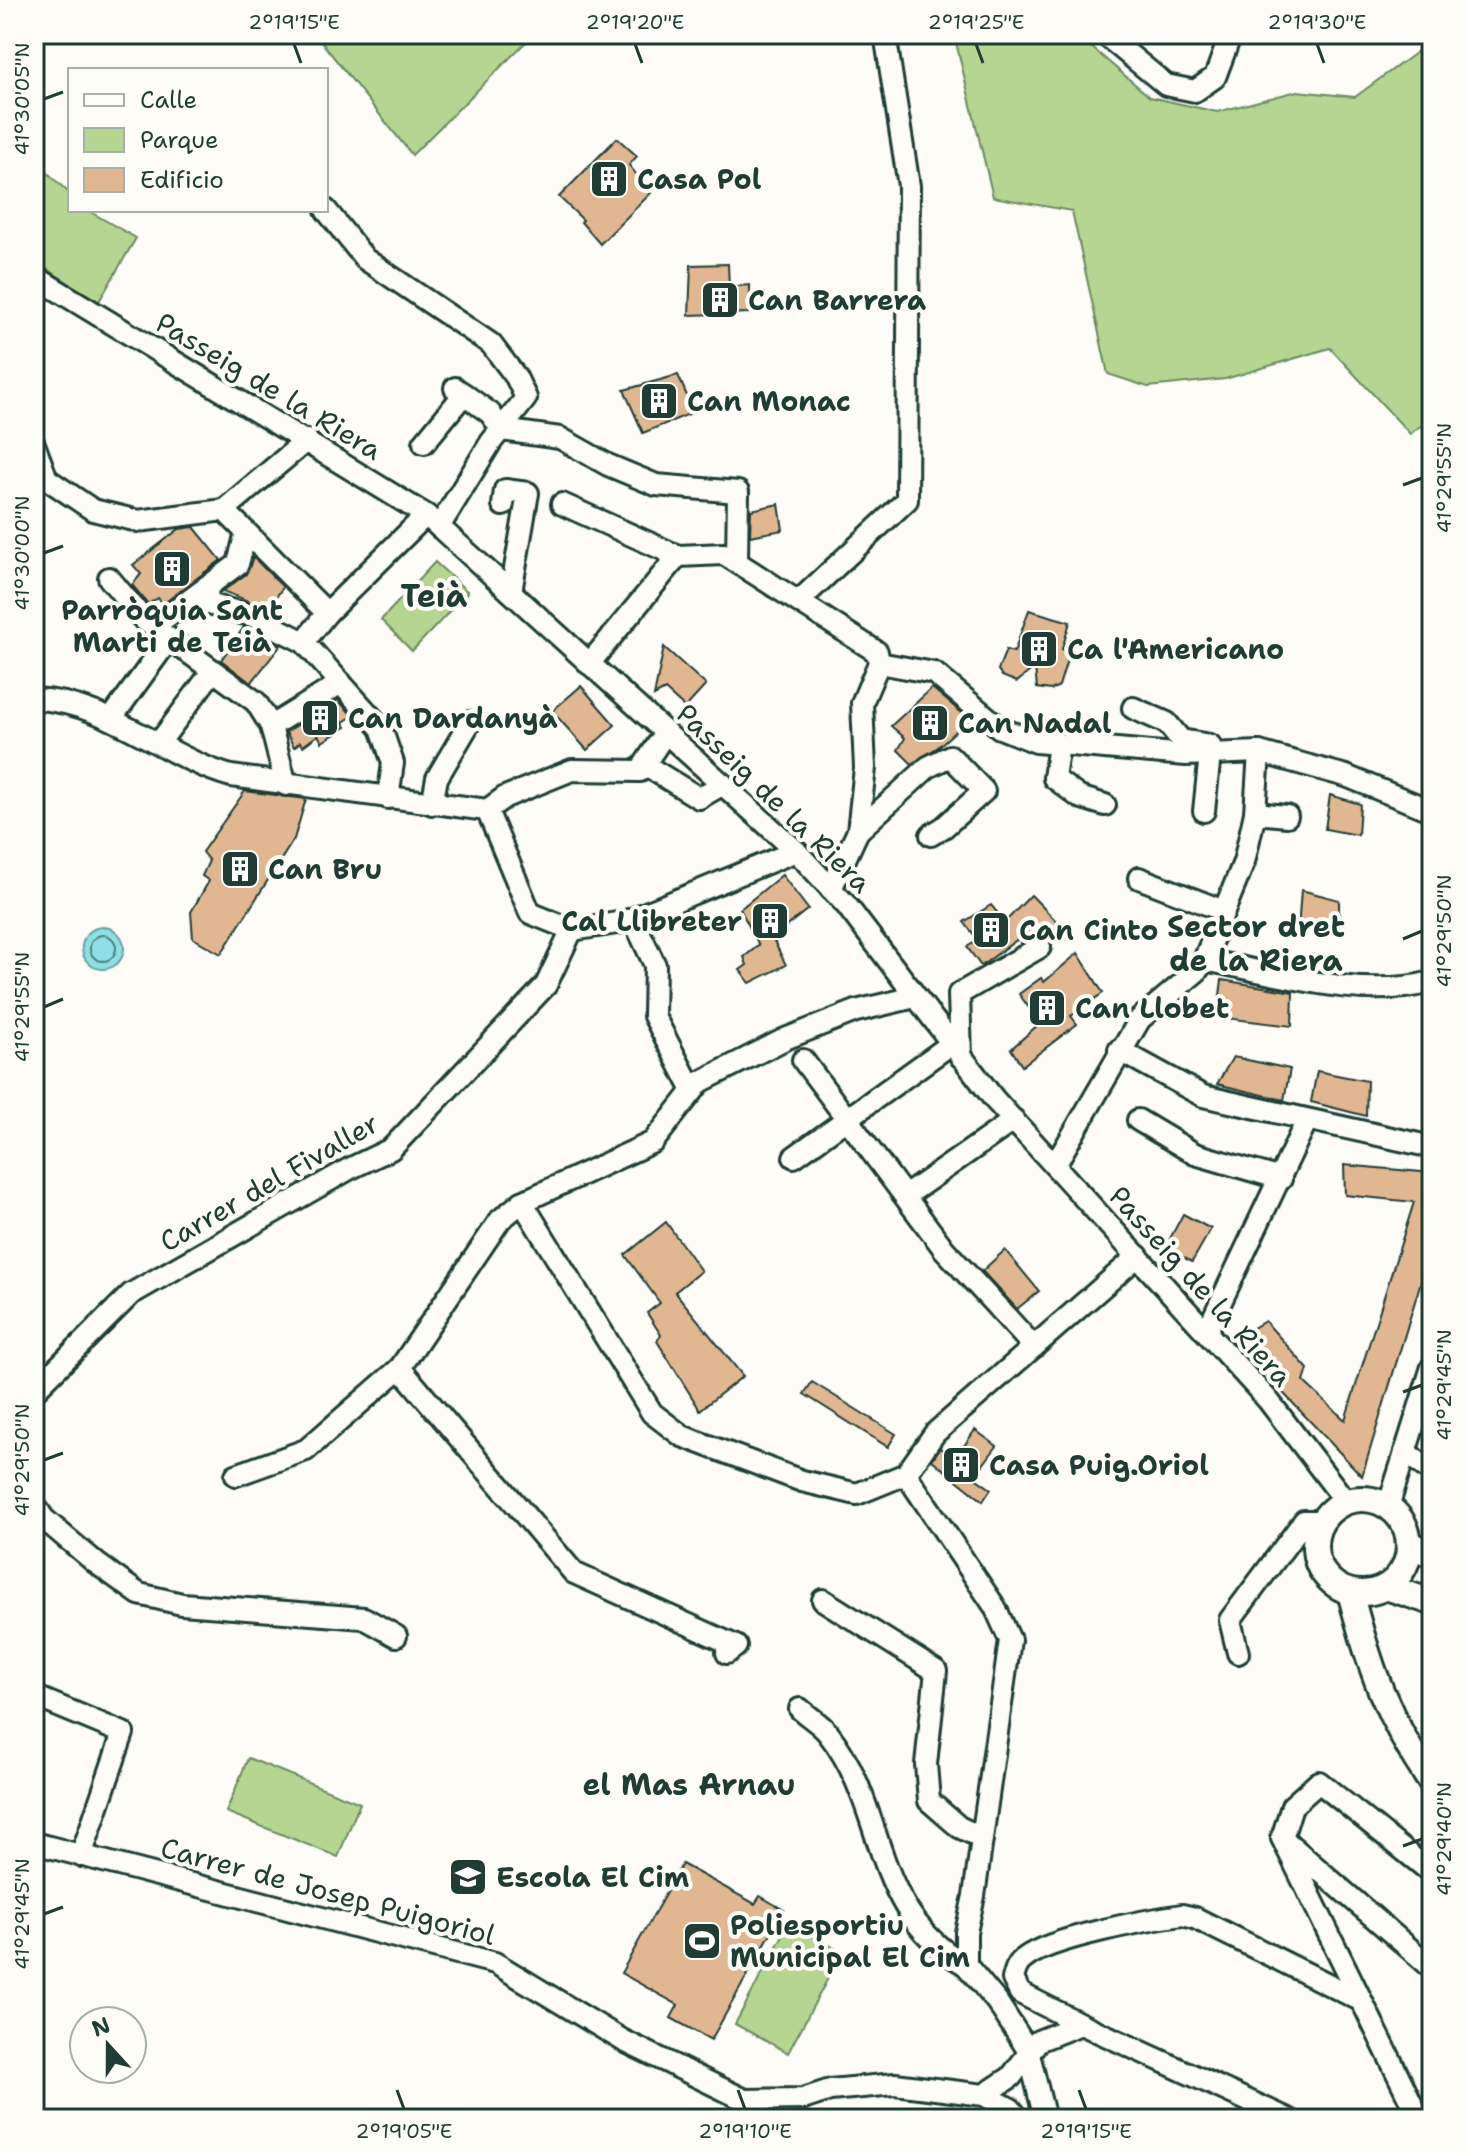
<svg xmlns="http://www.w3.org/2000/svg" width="1466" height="2153" font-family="'Shantell Sans',sans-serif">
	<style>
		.green { fill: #b4d690; stroke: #6a8a62; stroke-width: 2 }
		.water { fill: #8fe0e6; stroke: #629f9f; stroke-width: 2 }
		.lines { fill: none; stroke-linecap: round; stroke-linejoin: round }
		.shore { stroke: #4c7e7b; stroke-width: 2 }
		.building { fill: #e1b791; stroke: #1f3d34; stroke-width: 2 }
		.minor-casing { stroke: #1f3d34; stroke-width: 26 }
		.tertiary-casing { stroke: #1f3d34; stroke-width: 30 }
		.minor { stroke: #fdfcf7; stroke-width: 20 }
		.tertiary { stroke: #fdfcf7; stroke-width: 24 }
		.ticks { fill: none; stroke: #1f3d34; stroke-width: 3 }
		.labels { text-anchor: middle; stroke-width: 8; stroke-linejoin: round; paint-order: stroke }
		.poi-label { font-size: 28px; font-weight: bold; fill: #1f3d34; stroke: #fdfcf7; text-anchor: start }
		.street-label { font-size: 28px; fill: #1f3d34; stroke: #fdfcf7 }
		.neighbourhood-label { font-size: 30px; font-weight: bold; fill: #1f3d34; stroke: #fdfcf7 }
		.quarter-label { font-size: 32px; font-weight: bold; fill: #1f3d34; stroke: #fdfcf7 }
		.neatline { fill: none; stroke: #1f3d34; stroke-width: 3 }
		.ticks-label { font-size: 20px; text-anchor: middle; fill: #1f3d34 }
	</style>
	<rect width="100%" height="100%" fill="#fdfcf7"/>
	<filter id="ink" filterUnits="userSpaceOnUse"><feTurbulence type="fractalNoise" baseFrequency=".0125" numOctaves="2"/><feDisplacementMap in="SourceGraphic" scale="16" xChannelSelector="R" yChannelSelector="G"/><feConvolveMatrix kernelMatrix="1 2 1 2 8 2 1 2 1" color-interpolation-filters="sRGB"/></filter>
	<g filter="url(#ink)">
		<g class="green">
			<path d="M315,34h219l-122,121z"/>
			<path d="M954,34h122l74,63 67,15 80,-21 58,6 71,-52 6,-11v383l-22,17 -80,-86 -105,31 -77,8 -40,-13 -36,-163 -79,-14z"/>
			<path d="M34,160l36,34v16h17l49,28 -38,65 -64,-43z"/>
			<path d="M435,562l33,30 -56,59 -31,-31z"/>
			<path d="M248,1758l112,45 -22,54 -112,-45z"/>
			<path d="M789,1924l53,28 -54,101 -53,-29z"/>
		</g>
		<circle class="water" cx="103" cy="948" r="21"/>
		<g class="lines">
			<circle class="shore" cx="103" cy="948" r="13"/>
		</g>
		<g class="building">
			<path d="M617,138l20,18 -8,9 22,28 -51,51 -19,-22 2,-2 -24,-23z"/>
			<path d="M728,264l1,23 21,-2v28l-61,2 2,-50z"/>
			<path d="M678,375l16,37 -51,21 -19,-43z"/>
			<path d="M779,504l4,26 -33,6 1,-26z"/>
			<path d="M194,527l27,33 -58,44 -5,-6 -10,6 -16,-19 9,-11 -8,-9 46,-36z"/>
			<path d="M253,557l30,30 -15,22 -45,-18 23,-17z"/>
			<path d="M1029,610l41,12 -8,27 7,4 -10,33 -8,4 -14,-2 -2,-21 -18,15 -15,-6 -4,-6 8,-20 8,2z"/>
			<path d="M244,627l37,18 -30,38 -30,-23z"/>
			<path d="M664,647l42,38 -21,23 -20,-18 -11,6z"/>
			<path d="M581,686l34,39 -28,25 -35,-39z"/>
			<path d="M932,688l37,31 -31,28 -26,17 -14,-14 7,-12 -14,-12z"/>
			<path d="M338,700l15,16 -10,6 3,5 -24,15 -4,-7 -15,11 -3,-4 -6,5 -8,-15z"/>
			<path d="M245,791l61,8 -12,40 -73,115 -28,-16 -2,-26 18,-31 -7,-5 7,-15 -7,-9z"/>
			<path d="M1330,795l30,9 -2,31 -33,-6z"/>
			<path d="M782,875l26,34 -29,23v8l-5,1 12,24 -36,18 -10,-13 7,-5 -3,-8 15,-12 -19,-36z"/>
			<path d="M1301,890l38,10v29l-41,1z"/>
			<path d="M1031,895l31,32 -13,11 -10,-4 -18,9 -3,-4 -37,27 -14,-19 11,-7 -14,-18 27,-17 14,17z"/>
			<path d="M1078,953l25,40 -32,23 6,8 -55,42 -11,-17 29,-26 -21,-29 22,-16 3,4z"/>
			<path d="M1222,980l71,12 -1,34 -75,-9z"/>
			<path d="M1233,1057l57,12 -6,31 -67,-16z"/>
			<path d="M1317,1071l50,10 -1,35 -55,-14z"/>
			<path d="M1344,1165l88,8v72l-70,231 -129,-136 32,-19 43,48 -4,13 41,38 69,-218 -69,-7z"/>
			<path d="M1183,1214l28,15 -19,33 -27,-14z"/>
			<path d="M666,1222l35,49 -26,21 68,84 -43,34 -43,-69 4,-6 -14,-22 13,-10 -35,-48z"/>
			<path d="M1005,1250l34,41 -22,18 -35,-38z"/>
			<path d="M812,1382l84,52 -8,13 -84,-53z"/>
			<path d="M975,1430l22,16 -23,31 17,12 -8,12 -51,-41 8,-12 15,11z"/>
			<path d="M682,1864l73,40 5,-8 24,14 -73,130 -40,-22 7,-13 -57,-32z"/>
		</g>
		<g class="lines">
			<g class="minor-casing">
				<g id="minor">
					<path d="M1104,34l62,51 29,6 20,-14 16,-43"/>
					<path d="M326,210l39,49 126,85 25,33 10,21 -35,44 -52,85"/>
					<path d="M34,276l392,239 370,336 51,55 147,193 274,301 78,102"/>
					<path d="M455,388l35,25 12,17 58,8 48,27 48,20 82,7 -1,69"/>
					<path d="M424,443l40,-49"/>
					<path d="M34,444l13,35 46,31 45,11 86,-11"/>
					<path d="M562,504l116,52 46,-2 153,98 2,11 -17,40 3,65 -7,63 -27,58"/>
					<path d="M503,505l2,-15 23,3 -17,99"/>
					<path d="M224,510l103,103"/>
					<path d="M224,510l83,-70"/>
					<path d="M109,578l35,42 112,82 15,24 15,59"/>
					<path d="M207,586l1,18 45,12 51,26 77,86 12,35 -5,35"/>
					<path d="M799,601l108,-101 2,-314 -24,-152"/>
					<path d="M153,627l85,-63 8,-32"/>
					<path d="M304,642l23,-29 99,-98"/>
					<path d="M879,663l55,10 66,55 36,14 150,13 73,-3 87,24 86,35"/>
					<path d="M589,664l89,-108"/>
					<path d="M34,699c73,2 130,58 197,77l256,34 18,-13 67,-27 68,1 26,-39"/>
					<path d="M1133,708l34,15 14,17 29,5"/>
					<path d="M111,719l58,-80"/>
					<path d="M271,726l70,-43"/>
					<path d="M159,743l53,-71"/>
					<path d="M1059,745l-5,33 25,19 26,8"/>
					<path d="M645,765l54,33 24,-14"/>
					<path d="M432,804l5,-26 33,-56"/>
					<path d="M487,810l43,103 42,17 52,-8 172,-71"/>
					<path d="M1204,811l6,-57"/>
					<path d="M1255,813l32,3"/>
					<path d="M858,831l70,-64 22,-11 34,35 -40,36 -13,8"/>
					<path d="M1139,878l85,33"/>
					<path d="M633,919l22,46 -1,51 39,75"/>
					<path d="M1204,960c72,13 156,41 228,22"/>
					<path d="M1119,1050l84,46 229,51"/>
					<path d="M961,1057l-2,-63 81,-47"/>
					<path d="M803,1060l141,189 90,98"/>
					<path d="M1138,1120l57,34 86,25"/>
					<path d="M794,1157l157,-113"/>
					<path d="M1055,1165l85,-146 57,-48 7,-11 40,-98 11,-49 4,-61"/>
					<path d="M911,1192l103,-72"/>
					<path d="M522,1202l130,211 30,23 120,45 55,13 49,-20"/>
					<path d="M1207,1331l100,-211"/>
					<path d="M400,1368l174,205 162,73 -9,7"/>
					<path d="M34,1391l97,-97 218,-125 42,-20 155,-164 26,-55"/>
					<path d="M1405,1452l27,20"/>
					<path d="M236,1475l70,-25 94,-82 100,-148 22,-18 131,-60 47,-60 85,-43 71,-28 59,-14"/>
					<path d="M34,1504l10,15 52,44 43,31 43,10 182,14 32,18"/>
					<path d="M1388,1507l44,-140"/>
					<path d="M823,1600l113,71 -10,93 3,37 30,26 23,11"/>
					<path d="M1238,1653l-8,-33 74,-99h18"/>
					<path d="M34,1696l89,37 -42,123"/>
					<path d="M800,1709c9,8 21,15 28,24 60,75 41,178 138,232"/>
					<path d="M1282,1838l135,276 -8,5"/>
					<path d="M1282,1838l10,-32 27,-24 113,91"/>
					<path d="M34,1843l461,120 129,78 121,59 58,-1 27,-9 65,-6 89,11 27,14 8,10"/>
					<path d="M1288,1843l144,125"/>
					<path d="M1081,2024l-61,-31 -7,-14c2,-8 4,-16 12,-21 25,-20 122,-38 157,-43l13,3 165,82"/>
					<path d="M984,2095l27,-18 27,-36 43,-17 207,95"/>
					<path d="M1045,2119l-17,-69 -31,-48 -31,-37v-33l8,-36 36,-256 -15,-33 -89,-133 29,-41 203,-177"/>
				</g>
			</g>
			<g class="tertiary-casing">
				<g id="tertiary">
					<circle cx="1362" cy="1546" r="47"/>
					<path d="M1409,1543l23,12"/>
					<path d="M1386,1587l46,15"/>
					<path d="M1350,1592c20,77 37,126 82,192"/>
				</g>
			</g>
			<use href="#minor" class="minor"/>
			<use href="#tertiary" class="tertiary"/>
		</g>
	</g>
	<path class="ticks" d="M294,44l7,19M635,44l7,19M976,44l7,19M1317,44l7,19M44,99l19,-7M1403,485l19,-7M44,553l19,-7M1403,939l19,-8M44,1007l19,-8M1403,1392l19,-7M44,1460l19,-7M1403,1846l19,-7M44,1914l19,-7M397,2090l7,19M738,2090l7,19M1079,2090l7,19"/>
	<defs>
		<g id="building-square" transform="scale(2)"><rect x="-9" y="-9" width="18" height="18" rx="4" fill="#1f3d34" stroke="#fdfcf7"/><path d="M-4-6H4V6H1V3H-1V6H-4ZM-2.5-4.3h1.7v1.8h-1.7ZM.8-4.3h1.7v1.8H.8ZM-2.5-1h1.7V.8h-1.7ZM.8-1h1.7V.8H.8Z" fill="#fff"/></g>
		<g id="school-square" transform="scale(2)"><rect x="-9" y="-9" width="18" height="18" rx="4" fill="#1f3d34" stroke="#fdfcf7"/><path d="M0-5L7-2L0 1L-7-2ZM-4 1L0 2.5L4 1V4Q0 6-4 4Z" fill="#fff"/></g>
		<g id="stadium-square" transform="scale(2)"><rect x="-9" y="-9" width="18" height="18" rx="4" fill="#1f3d34" stroke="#fdfcf7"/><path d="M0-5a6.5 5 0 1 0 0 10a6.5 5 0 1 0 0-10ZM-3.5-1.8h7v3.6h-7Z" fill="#fff"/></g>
	</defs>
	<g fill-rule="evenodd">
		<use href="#building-square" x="609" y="179"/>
		<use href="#building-square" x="720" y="300"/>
		<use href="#building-square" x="659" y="401"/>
		<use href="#building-square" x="172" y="569"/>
		<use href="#building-square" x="1039" y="649"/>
		<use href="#building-square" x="320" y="718"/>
		<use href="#building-square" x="930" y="723"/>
		<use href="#building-square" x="240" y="869"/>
		<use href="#building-square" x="770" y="921"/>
		<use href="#building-square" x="991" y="930"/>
		<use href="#building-square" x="1047" y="1008"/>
		<use href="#building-square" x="961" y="1465"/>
		<use href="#school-square" x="468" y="1877"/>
		<use href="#stadium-square" x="702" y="1941"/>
	</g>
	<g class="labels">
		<g class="poi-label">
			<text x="637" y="189">Casa Pol</text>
			<text x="748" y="310">Can Barrera</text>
			<text x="687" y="411">Can Monac</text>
			<text x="172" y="620" text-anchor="middle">Parròquia Sant<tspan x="172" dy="32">Marti de Teià</tspan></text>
			<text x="1067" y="659">Ca l'Americano</text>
			<text x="348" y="728">Can Dardanyà</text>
			<text x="958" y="733">Can Nadal</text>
			<text x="268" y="879">Can Bru</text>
			<text x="742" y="931" text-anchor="end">Cal Llibreter</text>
			<text x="1019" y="940">Can Cinto</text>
			<text x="1075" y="1018">Can Llobet</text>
			<text x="989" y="1475">Casa Puig.Oriol</text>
			<text x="496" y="1887">Escola El Cim</text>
			<text x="730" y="1935">Poliesportiu<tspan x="730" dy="32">Municipal El Cim</tspan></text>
		</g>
		<g class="street-label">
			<text transform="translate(269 386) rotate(31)" y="10">Passeig de la Riera</text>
			<text transform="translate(774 798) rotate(44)" y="10">Passeig de la Riera</text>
			<text transform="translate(269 1182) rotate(-30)" y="10">Carrer del Fivaller</text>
			<text transform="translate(1201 1286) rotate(48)" y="10">Passeig de la Riera</text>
			<text transform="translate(328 1891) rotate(15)" y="10">Carrer de Josep Puigoriol</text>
		</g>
		<g class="neighbourhood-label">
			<text x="1256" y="937">Sector dret<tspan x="1256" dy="34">de la Riera</tspan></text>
			<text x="689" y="1795">el Mas Arnau</text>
		</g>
		<g class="quarter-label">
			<text x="434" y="607">Teià</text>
		</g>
	</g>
	<rect width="1466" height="2153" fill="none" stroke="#fdfcf7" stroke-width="88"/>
	<rect x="68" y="68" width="260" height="144" fill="#fdfcf7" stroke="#a4b0a9" stroke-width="2"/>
	<rect x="84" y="94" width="40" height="12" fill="#fdfcf7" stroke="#a4b0a9" stroke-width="2"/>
	<text x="140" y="108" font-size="24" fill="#1f3d34">Calle</text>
	<rect x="84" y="128" width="40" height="24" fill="#b4d690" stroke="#a4b0a9" stroke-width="2"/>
	<text x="140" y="148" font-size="24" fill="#1f3d34">Parque</text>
	<rect x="84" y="168" width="40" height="24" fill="#e1b791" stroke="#a4b0a9" stroke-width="2"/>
	<text x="140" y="188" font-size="24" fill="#1f3d34">Edificio</text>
	<g transform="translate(108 2045) rotate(339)"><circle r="38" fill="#fdfcf7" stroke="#a4b0a9" stroke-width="2"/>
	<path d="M0-6L14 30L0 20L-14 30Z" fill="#1f3d34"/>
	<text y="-12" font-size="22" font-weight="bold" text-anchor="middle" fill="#1f3d34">N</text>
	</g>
	<rect x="44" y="44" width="1378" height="2065" class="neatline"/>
	<g class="ticks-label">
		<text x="294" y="29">2°19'15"E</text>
		<text x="635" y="29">2°19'20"E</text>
		<text x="976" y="29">2°19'25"E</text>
		<text x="1317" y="29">2°19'30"E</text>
		<text transform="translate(22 99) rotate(-90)" y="7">41°30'05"N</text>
		<text transform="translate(1444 478) rotate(-90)" y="7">41°29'55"N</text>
		<text transform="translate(22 553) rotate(-90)" y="7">41°30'00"N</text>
		<text transform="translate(1444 931) rotate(-90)" y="7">41°29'50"N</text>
		<text transform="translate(22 1007) rotate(-90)" y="7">41°29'55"N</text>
		<text transform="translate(1444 1385) rotate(-90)" y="7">41°29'45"N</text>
		<text transform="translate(22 1460) rotate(-90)" y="7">41°29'50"N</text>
		<text transform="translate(1444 1839) rotate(-90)" y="7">41°29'40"N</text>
		<text transform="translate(22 1914) rotate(-90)" y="7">41°29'45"N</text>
		<text x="404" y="2138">2°19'05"E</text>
		<text x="745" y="2138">2°19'10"E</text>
		<text x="1086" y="2138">2°19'15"E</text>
	</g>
</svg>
